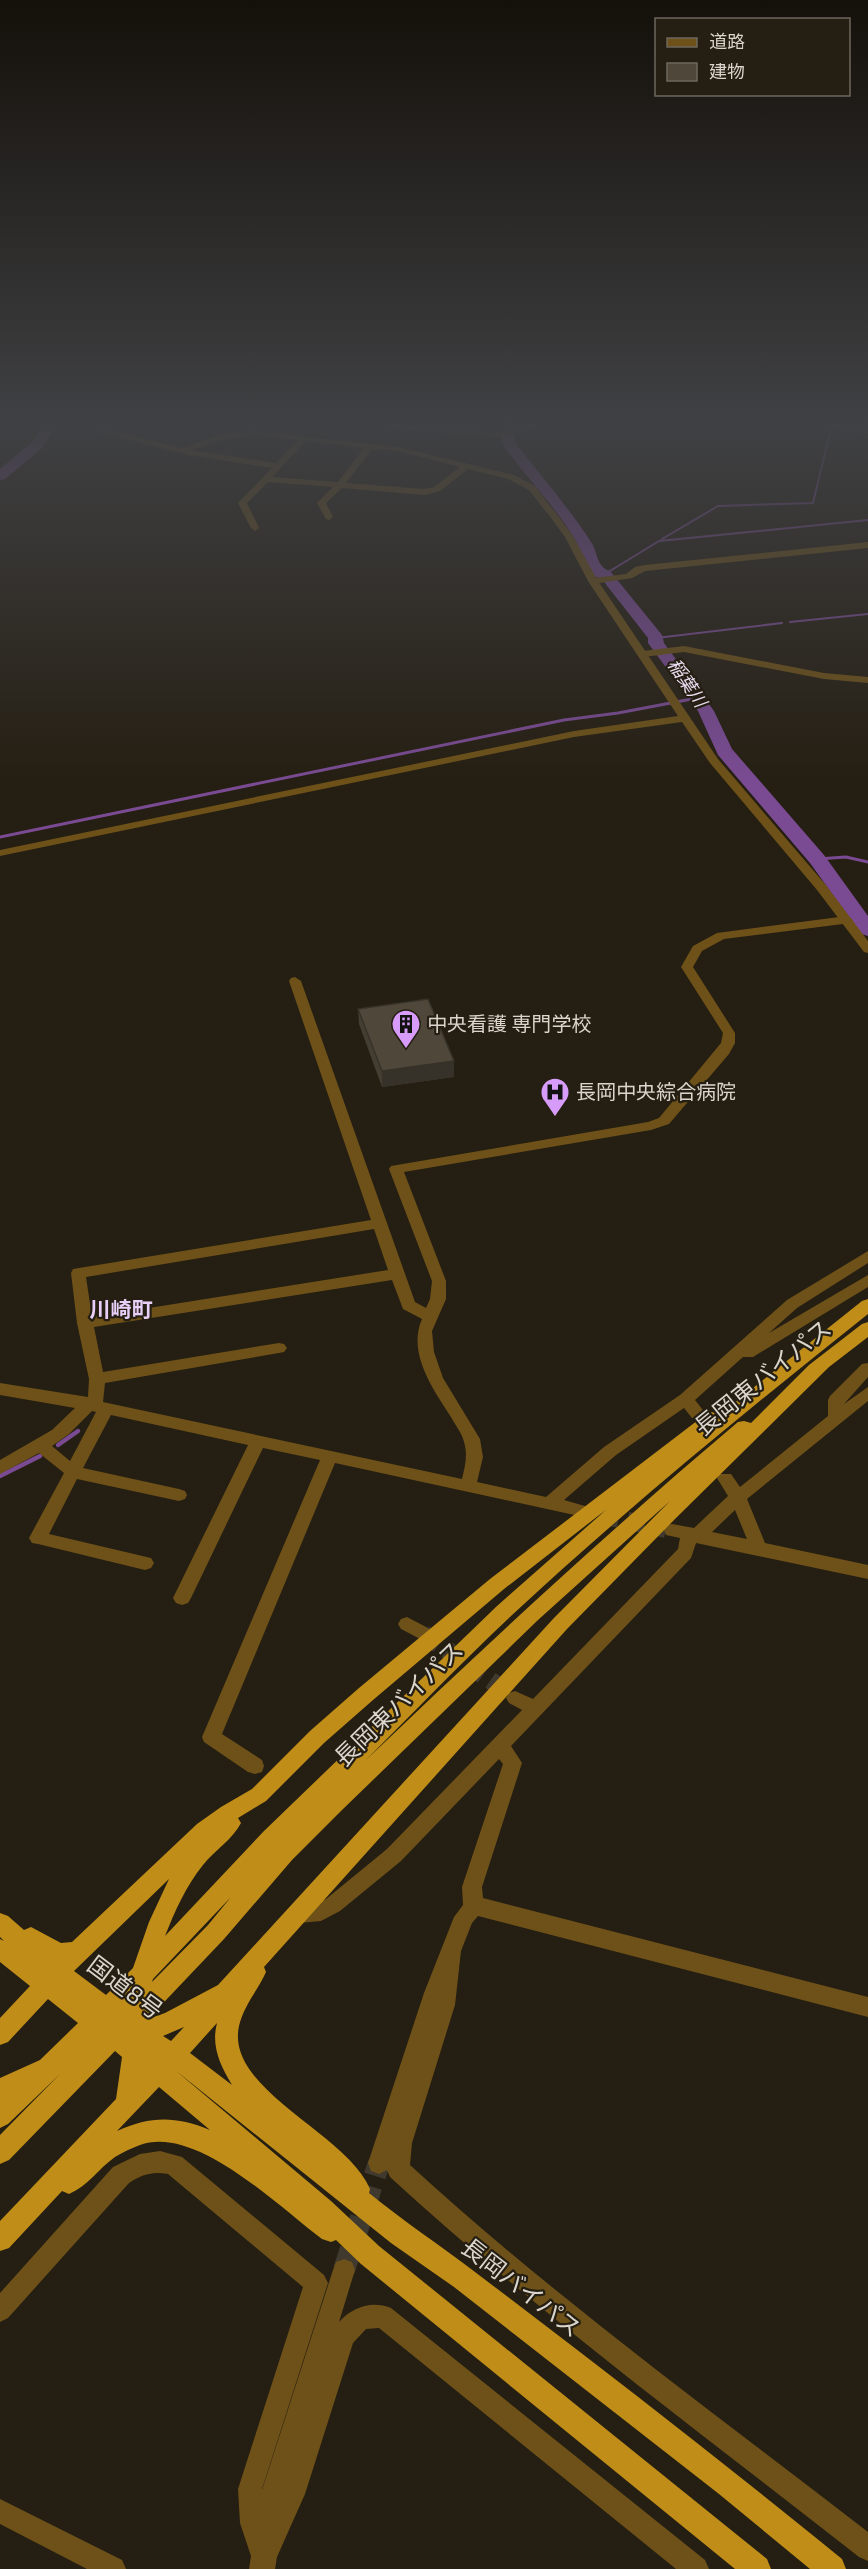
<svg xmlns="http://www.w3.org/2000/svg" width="868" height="2569" font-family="'Exo 2','Noto Sans JP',sans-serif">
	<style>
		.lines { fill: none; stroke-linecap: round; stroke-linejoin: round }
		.stream-far2 { stroke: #7a4b93; stroke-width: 2 }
		.stream-far1 { stroke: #7a4b93; stroke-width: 3 }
		.stream { stroke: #7a4b93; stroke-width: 4.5 }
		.river { fill: #7a4b93; fill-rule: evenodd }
		.minor-tunnel-far1 { stroke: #40392e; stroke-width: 18; stroke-dasharray: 18 9; stroke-linecap: butt }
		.minor-tunnel { stroke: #40392e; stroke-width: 22; stroke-dasharray: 22 11; stroke-linecap: butt }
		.minor { fill: #6d5118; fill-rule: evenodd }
		.tertiary { fill: #6d5118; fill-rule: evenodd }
		.trunk { fill: #c08e18; fill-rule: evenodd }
		.wall { fill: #443d32 }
		.shaded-wall { fill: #373229 }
		.building { fill: #4f473a; stroke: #373229; stroke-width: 1.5 }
		.labels { text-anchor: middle; stroke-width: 4.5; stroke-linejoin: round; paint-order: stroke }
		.far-water-label { font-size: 18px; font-style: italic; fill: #eadef2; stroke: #251e12 }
		.poi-label { font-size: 20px; fill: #dad5cd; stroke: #251e12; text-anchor: start }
		.neighbourhood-label { font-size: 21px; font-weight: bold; fill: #e8cff7; stroke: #251e12 }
		.near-street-label { font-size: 24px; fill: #dad5cd; stroke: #251e12 }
	</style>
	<rect width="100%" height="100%" fill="#251e12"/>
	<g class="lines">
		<g class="stream-far2">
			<path d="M662,539l56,-33 95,-3 18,-75"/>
			<path d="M605,574l54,-33 209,-21"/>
			<path d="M790,622l78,-8"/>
			<path d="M656,638l126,-15"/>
		</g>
		<g class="stream-far1">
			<path d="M0,837l564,-117 54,-7 79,-15"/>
			<path d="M817,859l29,-2 22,5"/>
		</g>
		<g class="stream">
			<path d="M58,1445l20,-14"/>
			<path d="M0,1476l40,-20"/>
		</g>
		<g class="river">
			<path d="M46,424h12l-16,24 -37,31 -5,1v-11l32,-27z"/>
			<path d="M508,431l5,1 4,13c25,32 52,63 74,97 7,10 5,25 19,29l52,64 2,8 50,68 18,38 92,106 44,61v20l-7,-2 -51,-71 -92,-108 -20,-44 -50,-68v-5l-47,-60 -6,-1c-11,-14 -14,-29 -24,-44 -20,-31 -46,-58 -68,-88l-2,-10z"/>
		</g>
		<g class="minor-tunnel-far1">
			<path d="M601,1515l65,14"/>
			<path d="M424,1634l86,60"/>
		</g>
		<path class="minor-tunnel" d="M344,2270l35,-107"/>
		<g class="minor">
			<path d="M386,424l112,9 38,-9h14l-52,13 -109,-9 -4,-2z"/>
			<path d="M809,424h20l39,6v4z"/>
			<path d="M101,428l81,20 34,-12 38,-5 144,16 116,28 21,11 19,25 -7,2 -18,-23 -21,-11 -40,-10 -28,22 -15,4 -83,-7 -16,15 7,14 -4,3 -3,-1 -9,-16 16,-16 -65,-5 -21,21 12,25 -4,3 -4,-3 -13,-25 34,-35 -83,-13 -91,-23v-4zM254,435l44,5 -22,23 -84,-13 28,-10zM306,441l58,7 -26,34 -66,-5zM372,449l26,2 62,16 -26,20 -9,2 -79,-6z"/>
			<path d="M868,542v6l-223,23 -13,7 -39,6 -5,-3 5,-3 33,-4 9,-7 10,-2z"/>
			<path d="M684,646l140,27 44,4v6l-44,-4 -140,-27 -41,5 -5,-3 5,-3z"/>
			<path d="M847,916l6,4 -2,3 -127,16 -22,12 -9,16 42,66v10l-6,11 -60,70 -18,6 -247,42 42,109v18l-14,32 2,21 9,26 37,61 3,18 -6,25 69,15 58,-50 76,-52 107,-95 81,-49v12l-71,45 -28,25 99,-58v12l-115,70h-10l-48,43 11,14 -2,4h-12l-8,-10 -68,47 -52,45 21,6 2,4 -2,4 -6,2 -244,-53 -113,271 40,26 2,6 -2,6 -7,2 -7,-2 -44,-30 -2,-5 118,-277 -57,-12 -72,150 -3,5 -6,2 -6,-2 -3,-5 75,-153 -137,-30 -28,53 96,21 6,2 2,4 -2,4 -6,2 -102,-22 -28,55 102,24 3,5 -3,5 -6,2 -107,-26 -6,-1 -3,-5 35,-65 -25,-20 -39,21v-14l52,-30 23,-22 -75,-13v-12l88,14 1,-18 -12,-56 -6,-50 2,-4 298,-49 -82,-239 2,-3 4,-1 6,4 114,321 11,6 4,-9 2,-18 -43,-112 2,-3 257,-44 11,-4 62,-75 2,-10 -42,-66 12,-21 24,-13zM374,1229l14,41 -296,47 -6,-40zM392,1280l11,29 19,10c-15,34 11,70 29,98 4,8 11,16 13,25 4,13 1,24 -2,37l-359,-77 2,-19 174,-30 5,-1 3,-4 -3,-4 -5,-1 -176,29 -9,-45zM92,1411l4,1 -26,49 -18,-15 17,-12z"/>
			<path d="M868,1363v14l-24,27 24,-17v14l-121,98 18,44 103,22v14l-172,-36 -5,15 -180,188 11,17 -40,124 1,11 385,99v20l-390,-101 -6,7 -11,28 -6,54 -43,138 -2,22c144,132 303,247 458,367v29l-9,-4c-158,-124 -321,-244 -469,-380l-3,-7 -8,4 -8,-3 -3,-8 56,-170 30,-76 9,-12 -1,-18 41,-123 -4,-5 -98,102 -61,50 -19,10 -22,2 -7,-3 -3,-6 3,-6 26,-5 8,-4 61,-50 135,-139 -13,-7 -3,-5 3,-5 6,-2 18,8 145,-150 2,-11 -14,-3 -2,-5 2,-5 6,-1 22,4 34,-32 -11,-18 2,-4h12l9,13 88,-71v-16l2,-4 32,-32zM735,1510l12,29 -35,-7z"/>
			<path d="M407,1617l21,11 3,5 -3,5 -6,2 -21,-11 -3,-5 3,-5z"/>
			<path d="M160,2151l22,6 142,118 4,8 -66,206v1l71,-220 3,-8 8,-3 8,3 3,8 -16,52c13,-15 33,-22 52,-14l314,252 4,9h-33l-297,-241 -13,1 -13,14 -48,151 -28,63 -2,12h-26l2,-13 -11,-33 -2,-34 65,-202 -135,-113c-15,-3 -26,0 -39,9l-121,135 -8,4v-29l113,-126 27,-13z"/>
			<path d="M0,2499l122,61 4,9h-39l-87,-45z"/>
		</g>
		<path class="tertiary" d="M547,509h6l20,27 25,45 120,178 107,125 43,57v12l-4,-1 -47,-62 -107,-127 -28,-41 -108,15 -574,119v-6l574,-119 104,-15 -90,-135 -23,-44 -19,-26z"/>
		<path class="trunk" d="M868,1299v15c-122,97 -243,196 -357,302 -49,46 -97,96 -145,144 121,-116 244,-230 372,-338l6,-1 7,2 58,-58 53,-41 6,-2v15l-39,30 -154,152 -108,110 -303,338 2,5c-8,18 -22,33 -27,54 -14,64 108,107 131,163l-1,4c34,28 71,52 106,79 124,94 247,189 367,287l4,10h-36l-91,-75 -265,-207 -63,-44 -216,-173 156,131 48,45 388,313 4,10h-36l-374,-305 -25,-24 -5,2 -9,-3c-42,-31 -126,-115 -182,-94 -8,3 -17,7 -25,12 -16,11 -27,29 -46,37l-7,-3 -53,57 -9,3v-30l116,-122 6,-42 -7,-6 -106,109 -9,4v-29l60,-61 -52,50 -8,4v-50l40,-18 38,-37 -30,-24 -40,43 -8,3v-27l30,-32 -30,-24v-23l4,2 -4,-4v-24l8,3 16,14 7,-3 30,16 11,-1 125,-118 24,-17 31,-18 58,-58 49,-43 131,-109 216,-165 6,-2 7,3 143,-114zM670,1501l-117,118 -335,366 -53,28 -17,6 76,-80 68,-79 49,-49 197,-191zM607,1509l-110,97 -233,225 -99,105c10,-25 21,-50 38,-71 11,-14 30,-26 38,-42l-3,-5 28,-17 58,-58 49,-43 131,-111zM169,1879l-20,43 -16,46 -27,27 -32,-24zM231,1897l-23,28 -56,57 1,-3zM217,2023c-6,23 3,42 15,62l-42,-32zM184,2027l-13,14 -8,-5zM159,2087l51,43c-35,-14 -59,-14 -93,1z"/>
	</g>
	<path class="wall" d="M358,1009l96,52v16l-72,10 -23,-63z"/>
	<path class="shaded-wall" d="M454,1061v16l-72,10v-16z"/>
	<path class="building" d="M428,999l26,62 -72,10 -24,-62z"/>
	<linearGradient id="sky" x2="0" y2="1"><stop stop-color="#14100a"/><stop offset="0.54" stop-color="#404144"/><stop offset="1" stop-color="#404144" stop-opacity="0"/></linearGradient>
	<rect width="868" height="784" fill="url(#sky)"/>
	<defs>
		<g id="building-pin" transform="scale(1.5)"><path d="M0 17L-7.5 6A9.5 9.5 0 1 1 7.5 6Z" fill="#d79bf9" stroke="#251e12"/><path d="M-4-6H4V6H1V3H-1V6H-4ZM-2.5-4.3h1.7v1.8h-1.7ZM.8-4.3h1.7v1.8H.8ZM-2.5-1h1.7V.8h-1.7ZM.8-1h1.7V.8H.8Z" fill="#111"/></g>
		<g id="hospital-pin" transform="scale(1.5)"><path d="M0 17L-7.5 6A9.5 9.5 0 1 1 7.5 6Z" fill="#d79bf9" stroke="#251e12"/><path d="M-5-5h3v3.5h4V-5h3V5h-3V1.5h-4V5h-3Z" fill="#111"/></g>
	</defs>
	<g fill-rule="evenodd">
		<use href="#building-pin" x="406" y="1024"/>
		<use href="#hospital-pin" x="555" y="1092"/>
	</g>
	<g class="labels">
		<g class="far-water-label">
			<text transform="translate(687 683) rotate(56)" y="6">稲葉川</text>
		</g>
		<g class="poi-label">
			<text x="427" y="1031">中央看護 専門学校</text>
			<text x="576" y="1099">長岡中央綜合病院</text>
		</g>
		<g class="neighbourhood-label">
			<text x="121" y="1317">川崎町</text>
		</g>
		<g class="near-street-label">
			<text transform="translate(763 1378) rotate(-39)" y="8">長岡東バイパス</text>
			<text transform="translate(399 1704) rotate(-44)" y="8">長岡東バイパス</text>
			<text transform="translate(125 1988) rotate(37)" y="8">国道8号</text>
			<text transform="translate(521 2288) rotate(38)" y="8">長岡バイパス</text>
		</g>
	</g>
	<rect x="655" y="18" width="195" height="78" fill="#251e12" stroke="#6d675d" stroke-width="1.5"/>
	<rect x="667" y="38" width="30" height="9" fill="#6d5118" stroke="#6d675d" stroke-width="1.5"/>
	<text x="709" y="48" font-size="18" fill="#dad5cd">道路</text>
	<rect x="667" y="63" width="30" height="18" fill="#4f473a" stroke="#6d675d" stroke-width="1.5"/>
	<text x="709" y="78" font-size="18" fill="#dad5cd">建物</text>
</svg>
